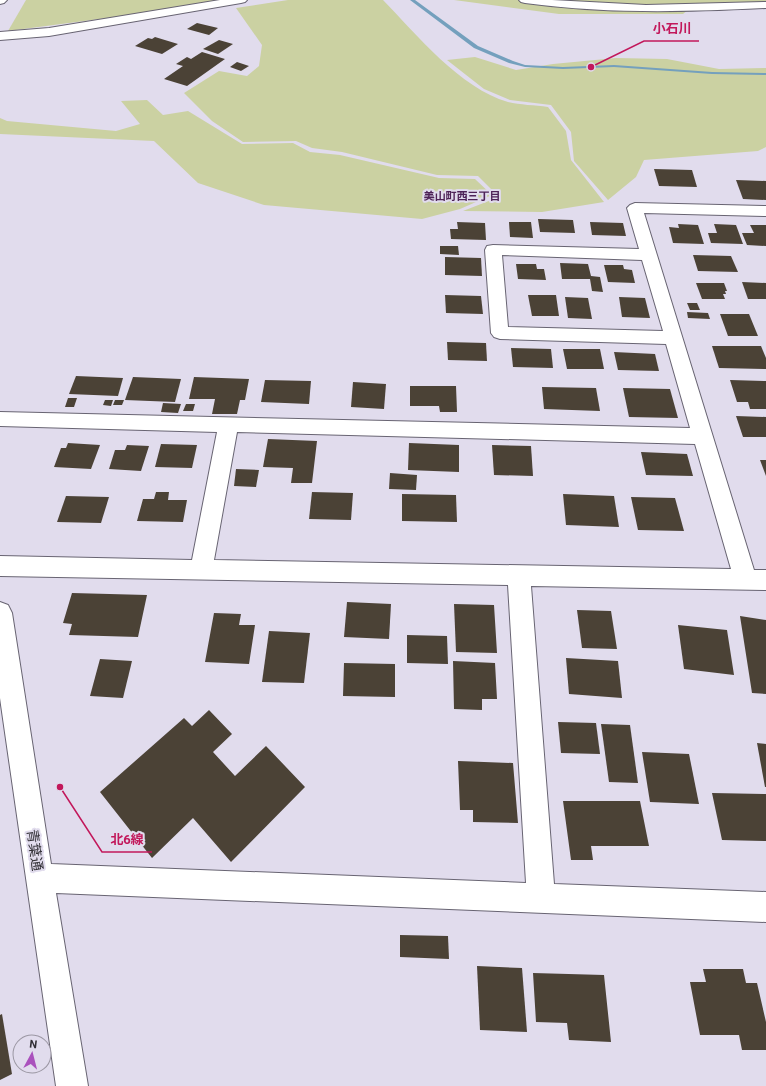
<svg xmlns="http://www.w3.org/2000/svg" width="766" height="1086" font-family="Roboto,'Noto Sans JP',sans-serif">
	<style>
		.green { fill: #cbd1a2 }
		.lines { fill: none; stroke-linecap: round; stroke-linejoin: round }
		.stream { fill: #74a0bd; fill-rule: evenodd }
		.building { fill: #4b4236 }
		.minor-casing { stroke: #686472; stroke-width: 2 }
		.major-casing { stroke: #686472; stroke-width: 2 }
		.minor { fill: #fff; fill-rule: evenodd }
		.major { fill: #fff; fill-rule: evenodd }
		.labels { text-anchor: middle; stroke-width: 4; stroke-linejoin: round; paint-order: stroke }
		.far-neighbourhood-label { font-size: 11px; font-weight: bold; fill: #4e2358; stroke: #e1dced }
		.near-street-label { font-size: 14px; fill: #312f35; stroke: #e1dced }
		.leader { fill: none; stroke: #c2185b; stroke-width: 1.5 }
		.callout-dot { fill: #c2185b; stroke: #e1dced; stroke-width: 1.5 }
		.callout-label { font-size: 13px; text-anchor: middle; font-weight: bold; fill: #c2185b; stroke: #e1dced; stroke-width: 4; stroke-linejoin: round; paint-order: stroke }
	</style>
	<rect width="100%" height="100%" fill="#e1dced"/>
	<g class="green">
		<path d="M26,0h205l-48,8 -175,23z"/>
		<path d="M288,0h95c34,35 77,88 125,102 12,3 27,3 40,5l18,24 5,29 33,42 -62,10 -79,-1 36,-14 -21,-21 -41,-1 -95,-23 -30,-4 -16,-7 -53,1 -31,-21 -28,-28 35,-22 28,5 12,-10 3,-21 -26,-37z"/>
		<path d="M454,0h312v3l-72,2 -11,9h-124z"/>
		<path d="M475,57l41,13 37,-6 63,-6 51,1 52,10 47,-1v79l-8,4 -114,9 -8,17 -28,23 -34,-39 -3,-29 -20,-27 -41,-5 -26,-11 -37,-29z"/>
		<path d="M147,100l16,15 25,-4 54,33 51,-1 17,9 30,3 99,23 36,1 17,16 -32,14 -38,10 -158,-14 -66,-22 -44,-42 -154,-7v-16l7,3 109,10 24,-7 -19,-23z"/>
	</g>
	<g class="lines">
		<path class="stream" d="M410,0h5l63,46 35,15 12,4 38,2 51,-2 98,7 54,1v2l-54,-1 -98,-7 -51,2 -38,-2 -16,-4 -35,-15z"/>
	</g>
	<g class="building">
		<path d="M197,23l21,5 -9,7 -22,-6z"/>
		<path d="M155,37l23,7 -16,10 -27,-8 13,-8 4,1z"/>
		<path d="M219,40l14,4 -15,10 -15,-5z"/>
		<path d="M202,52l23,7 -38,27 -23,-7 19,-13 -7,-2 11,-7 4,2z"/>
		<path d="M237,62l12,4 -8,5 -11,-4z"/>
		<path d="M654,169l38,1 5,17 -38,-1z"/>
		<path d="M736,180l30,1v19l-23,-1z"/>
		<path d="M538,219l35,1 2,13 -35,-1z"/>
		<path d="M457,222l28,1 1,17 -35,-1 -1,-10h8z"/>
		<path d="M509,222h22l2,16 -23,-1z"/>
		<path d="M590,222l33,1 3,13 -34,-1z"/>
		<path d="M678,224l20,1 6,19 -31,-1 -4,-16 10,1z"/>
		<path d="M714,224l22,1 7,19 -32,-1 -3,-10h9z"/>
		<path d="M750,225h16v21l-19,-1 -5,-12h12z"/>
		<path d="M440,246h18l1,9 -19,-1z"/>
		<path d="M693,255l38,1 7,16 -40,-1z"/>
		<path d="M445,257l36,1 1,18 -37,-1z"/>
		<path d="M560,263l28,1 3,12 9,1 3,15 -11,-1 -2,-12h-28z"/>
		<path d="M516,264h20l1,5h7l2,11 -28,-1z"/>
		<path d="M604,265h19l1,4 8,1 3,13 -27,-1z"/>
		<path d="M742,282l24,1v16h-18z"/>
		<path d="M696,283h28l3,8h-2l1,3h-3l2,5h-23z"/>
		<path d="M445,295l36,1 2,18 -37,-1z"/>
		<path d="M528,295h28l3,21h-27z"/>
		<path d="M565,297l23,1 4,21 -24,-1z"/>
		<path d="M619,297l26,1 5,20 -28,-1z"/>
		<path d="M687,303h10l3,7h-10z"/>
		<path d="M687,312l21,1 2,6 -22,-1z"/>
		<path d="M720,314h29l9,22h-30z"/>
		<path d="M447,342l39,1 1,18 -39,-1z"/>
		<path d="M712,346h49l5,12v11l-47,-1z"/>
		<path d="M511,348l40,1 2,19 -40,-1z"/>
		<path d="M563,349h37l4,20h-37z"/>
		<path d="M614,352l41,2 4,17 -41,-1z"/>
		<path d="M76,376l47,2 -5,18 -49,-2z"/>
		<path d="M133,377l48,2 -6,23 -50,-2z"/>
		<path d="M194,377l55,2 -4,21h-5l-3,14h-25l3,-15h-26z"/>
		<path d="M265,380l46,1 -2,23 -48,-2z"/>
		<path d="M730,380l36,1v28h-16l-2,-7h-11z"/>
		<path d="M353,382l33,2 -2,25 -33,-2z"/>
		<path d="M410,386h46l1,26h-17l-1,-6h-29z"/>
		<path d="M542,387l54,1 4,23 -56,-2z"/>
		<path d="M623,388l47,1 8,29 -49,-1z"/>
		<path d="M68,398h9l-3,9h-9z"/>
		<path d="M105,400h8l-2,6 -8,-1z"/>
		<path d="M115,400h9l-2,5h-9z"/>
		<path d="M163,403l18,1 -3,9 -17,-1z"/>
		<path d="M186,404h9l-2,7h-10z"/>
		<path d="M736,416l30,1v20h-23z"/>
		<path d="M268,439l49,2 -5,42h-21l2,-15 -30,-1z"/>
		<path d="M68,443l32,2 -9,24 -37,-2 7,-19h5z"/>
		<path d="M409,443l50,2v27l-51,-2z"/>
		<path d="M161,444l36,1 -5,23 -37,-1z"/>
		<path d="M127,445l22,1 -8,25 -32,-2 6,-19h10z"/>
		<path d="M492,445l39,1 2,30 -39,-1z"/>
		<path d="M641,452l46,2 6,22 -47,-1z"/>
		<path d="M760,460h6v16z"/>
		<path d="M236,469l23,1 -3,17 -22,-1z"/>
		<path d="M390,473l27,2 -1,15 -27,-1z"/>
		<path d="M156,492h13l-1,8h19l-4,22 -46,-1 6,-22h11z"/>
		<path d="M312,492l41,1 -2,27 -42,-1z"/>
		<path d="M402,494l54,1 1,27 -55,-1z"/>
		<path d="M563,494l51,2 5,31 -53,-2z"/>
		<path d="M66,496l43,1 -8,26 -44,-1z"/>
		<path d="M631,497l44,1 9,33 -46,-1z"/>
		<path d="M72,593l75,2 -9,42 -69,-2 3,-11 -9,-1z"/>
		<path d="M347,602l44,2 -2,35 -45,-2z"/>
		<path d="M454,604l40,1 3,48 -41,-1z"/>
		<path d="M577,610l34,1 6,38 -35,-1z"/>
		<path d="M214,613l27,1 -2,11h16l-6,39 -44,-2z"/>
		<path d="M740,616l26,4v74l-14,-1z"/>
		<path d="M678,625l49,5 7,45 -50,-6z"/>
		<path d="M269,631l41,2 -6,50 -42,-1z"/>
		<path d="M407,635l40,1 1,28 -41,-1z"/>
		<path d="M566,658l52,3 4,37 -53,-4z"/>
		<path d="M100,659l32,2 -9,37 -33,-2z"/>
		<path d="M453,661l42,2 2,36h-15v11l-28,-1z"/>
		<path d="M344,663l51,1v33l-52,-1z"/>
		<path d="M209,710l23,24 -19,18 22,24 31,-30 39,41 -74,75 -38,-44 -41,40 -52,-66 84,-74 8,8z"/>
		<path d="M558,722l38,1 4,31 -39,-1z"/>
		<path d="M601,724l29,1 8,58 -29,-1z"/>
		<path d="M757,743l9,1v43h-1z"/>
		<path d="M642,752l47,2 10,50 -49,-2z"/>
		<path d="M458,761l55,2 5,60 -45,-1v-12h-13z"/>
		<path d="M712,793l54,1v47l-44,-1z"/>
		<path d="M563,801h77l9,45h-58l2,14h-22z"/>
		<path d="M400,935l48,1 1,23 -49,-2z"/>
		<path d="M477,966l45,2 5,64 -47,-2z"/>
		<path d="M703,969h40l3,14h11l9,39v28h-24l-3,-15h-39l-10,-53h16z"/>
		<path d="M533,973l71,2 7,67 -42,-2 -2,-17 -31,-1z"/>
		<path d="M2,1014l10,60 -12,6v-65z"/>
	</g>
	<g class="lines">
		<g class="minor-casing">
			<g id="minor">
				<path d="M220,0h27l-2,2 -4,1 -192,33 -49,4v-8l49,-4z"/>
				<path d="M519,0h33l94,5 120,-3v6c-81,4 -161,6 -241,-5l-4,-1z"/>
				<path d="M635,203l131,3v10l-122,-3 110,357h12v20l-235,-4 23,298 212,8v30l-710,-29 32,193h-32l-56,-388v-96l8,3 4,8 39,251 475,19 -18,-298 -508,-9v-20l192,4 25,-128 -217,-6v-14l690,16 -24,-84 -166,-5 -6,-2 -3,-4 -6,-83 2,-4 6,-1 146,4 -12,-41 3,-3zM502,255l140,5 21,71 -155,-4zM237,432l458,12 36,125 -517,-9z"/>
			</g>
		</g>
		<g class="major-casing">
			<path id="major" d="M0,0h7l-3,3 -4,1z"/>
		</g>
		<use href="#minor" class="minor"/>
		<use href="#major" class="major"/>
	</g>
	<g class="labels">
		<g class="far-neighbourhood-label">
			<text x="462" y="200">美山町西三丁目</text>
		</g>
		<g class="near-street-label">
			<text transform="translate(35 850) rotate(82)" y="5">青葉通</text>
		</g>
	</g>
	<path class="leader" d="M591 67L644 41H699M60 787L102 852H152"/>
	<g class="callout-dot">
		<circle cx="591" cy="67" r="4"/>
		<circle cx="60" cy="787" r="4"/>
	</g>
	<g class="callout-label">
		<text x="672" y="33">小石川</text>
		<text x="127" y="844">北6線</text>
	</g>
	<g transform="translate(32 1054) rotate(7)"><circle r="19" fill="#e1dced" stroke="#9b97a3"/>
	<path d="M0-3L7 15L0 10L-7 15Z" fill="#aa51bd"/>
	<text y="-6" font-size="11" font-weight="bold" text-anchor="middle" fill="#312f35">N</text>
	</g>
</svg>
